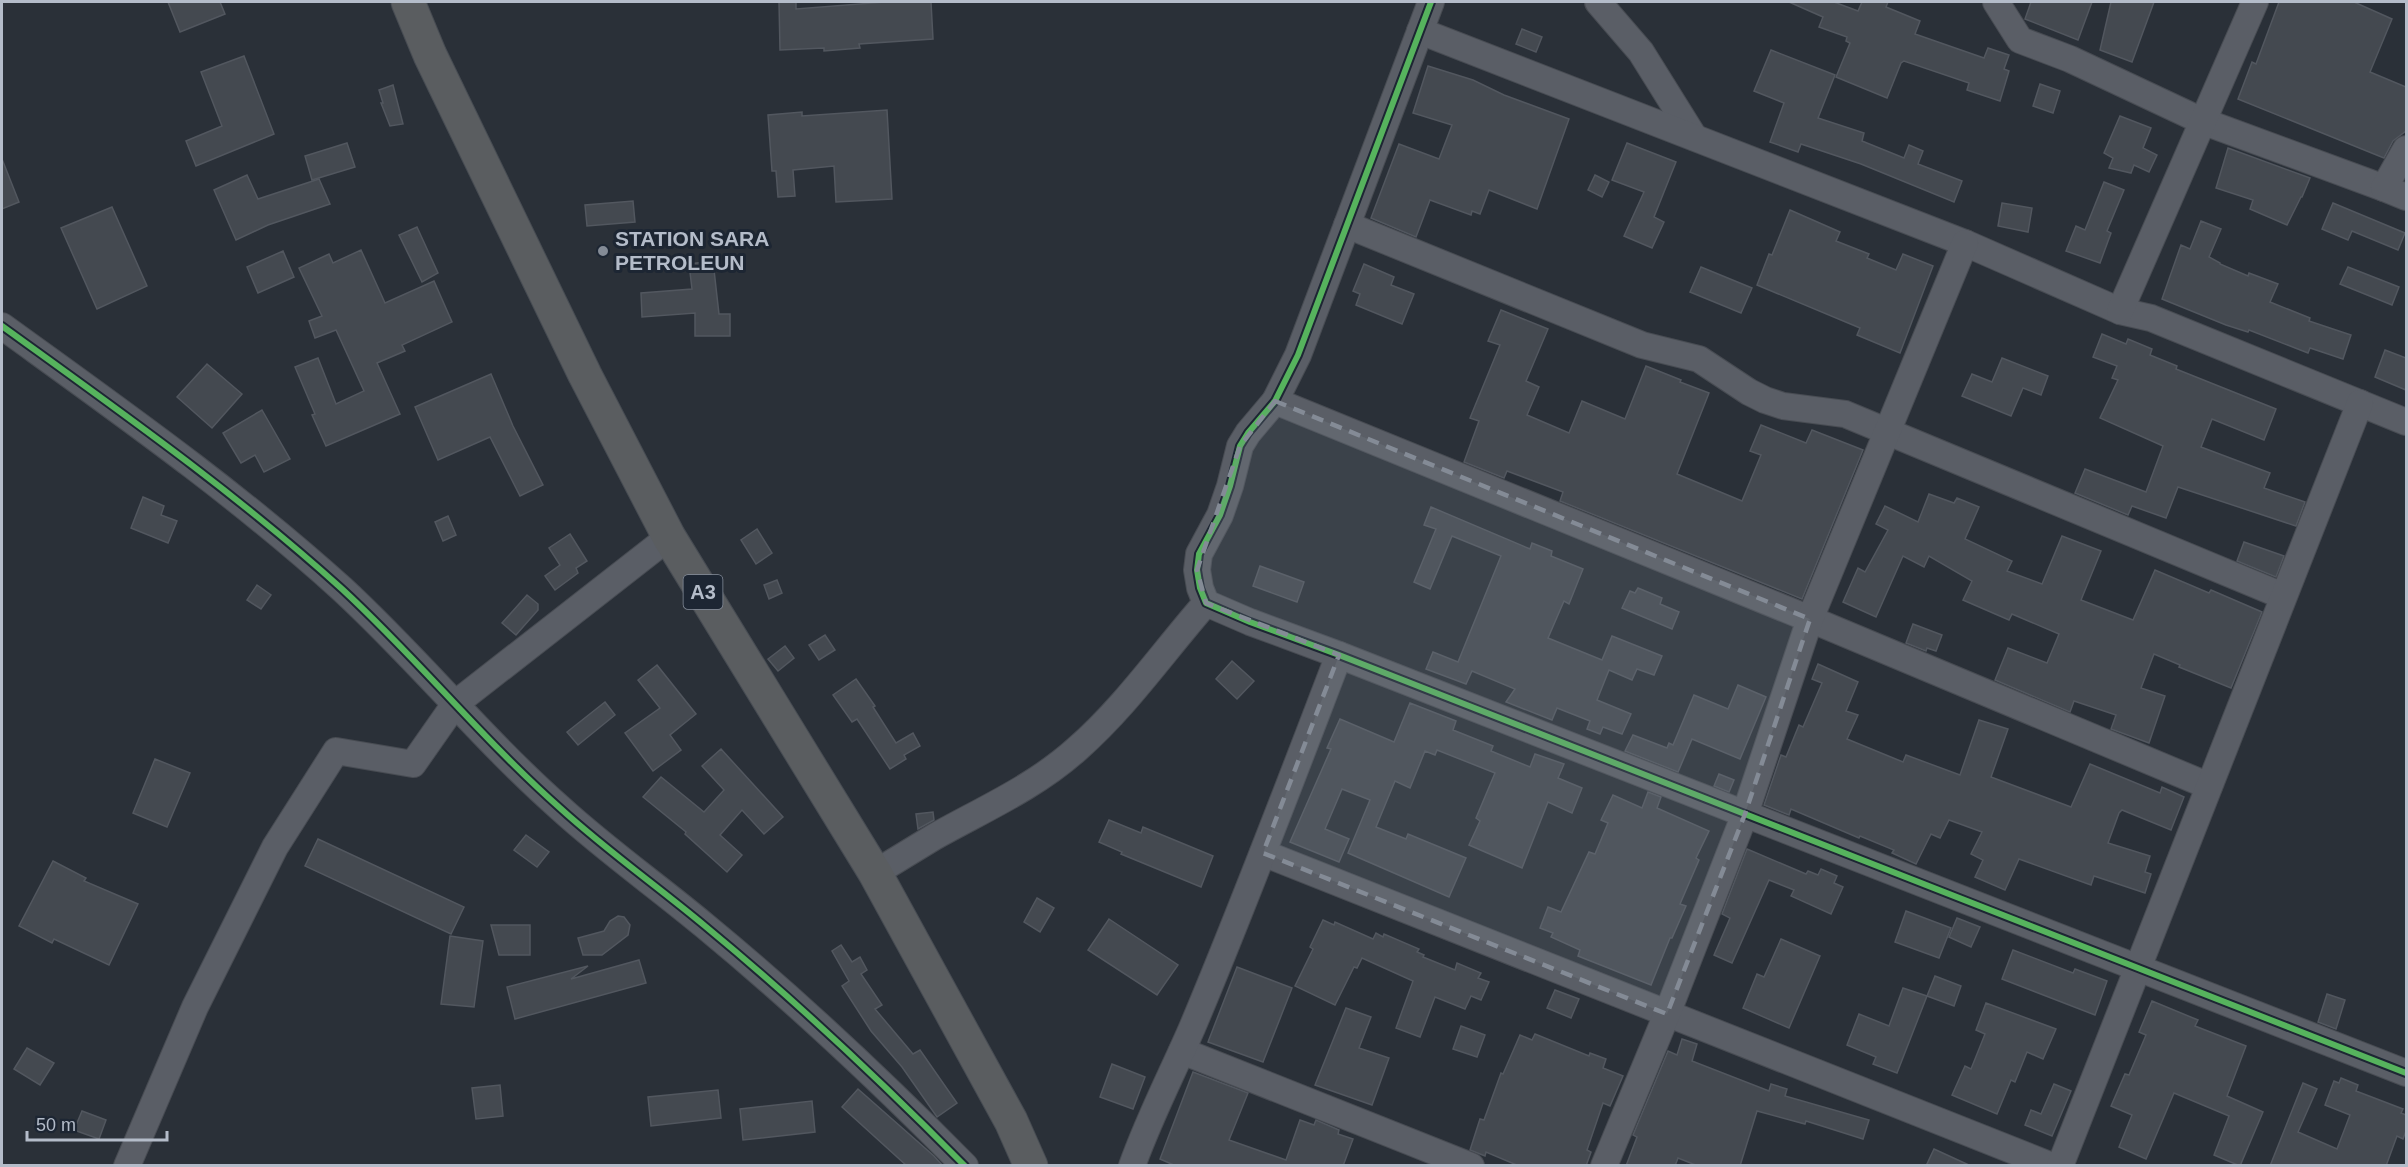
<svg xmlns="http://www.w3.org/2000/svg" width="2408" height="1167" font-family="Arial,sans-serif">
	<style>
		.building { fill: #444950; stroke: #52575f; stroke-width: 1.5 }
		.lines { fill: none; stroke-linecap: round; stroke-linejoin: round }
		.minor-casing { stroke: #484c53; stroke-width: 28 }
		.highway-casing { stroke: #474c53; stroke-width: 35 }
		.minor { stroke: #5a5e66; stroke-width: 26 }
		.highway { stroke: #5a5d60; stroke-width: 33 }
		.cycleway-casing { stroke: #1d2633; stroke-width: 10 }
		.cycleway { stroke: #56b35d; stroke-width: 6 }
		.marked { fill: #848b96; fill-opacity: 0.2; stroke: #848b96; stroke-width: 4.5; stroke-dasharray: 12 8; stroke-linejoin: round }
		.poi-dot { fill: #848b96; stroke: #1d2633; stroke-width: 2 }
		.labels { text-anchor: middle; stroke-width: 6; stroke-linejoin: round; paint-order: stroke }
		.shield { fill: #1d2633; stroke: #878f9c; stroke-width: 1.5 }
		.shield-label { font-size: 20px; font-weight: bold; fill: #b4bcc9 }
		.poi-label { font-size: 21px; font-weight: bold; fill: #b4bcc9; stroke: #1d2633; text-anchor: start }
	</style>
	<rect width="100%" height="100%" fill="#2a3038"/>
	<g class="building">
		<path d="M168,2h52l5,12 -45,18z"/>
		<path d="M779,2h17v7l89,-7h46l2,37 -74,5 1,4 -36,3v-3l-44,2z"/>
		<path d="M1789,2h45l24,9 4,-9h26l-2,5 34,14 -5,13 69,24 4,-10 21,7 -5,14 5,2 -9,30 -33,-11 2,-7 -65,-22 -3,2 -14,35 -51,-21 14,-34 -4,-2 1,-4 -28,-10 4,-10z"/>
		<path d="M2031,2h61l-14,38 -53,-21z"/>
		<path d="M2111,2h43l-22,60 -32,-12z"/>
		<path d="M2279,2h75l38,17 -22,53 36,15v44l-13,10 -9,17 -146,-59 14,-37 4,2z"/>
		<path d="M1522,29l20,8 -6,15 -20,-8z"/>
		<path d="M1771,50l64,25 -17,43 46,15 -2,8 42,17 5,-13 14,6 -5,13 44,17 -8,21 -93,-38 -60,-20 -3,8 -28,-10 14,-39 -30,-12z"/>
		<path d="M244,56l30,78 -78,32 -10,-25 36,-15 -21,-54z"/>
		<path d="M1428,66l45,14 31,15 65,24 -32,90 -48,-19 -9,24 -8,-3 -1,4 -41,-15 -14,37 -45,-19 28,-74 40,15 13,-34 -39,-12z"/>
		<path d="M2040,84l20,7 -7,22 -20,-7z"/>
		<path d="M393,85l10,39 -13,2 -9,-23h2l-4,-13z"/>
		<path d="M887,110l5,89 -56,3 -2,-36 -41,4 2,26 -17,1 -2,-26h-4l-4,-56 34,-3v4z"/>
		<path d="M2120,116l31,12 -8,20 14,7 -8,17 -15,-7 -3,8 -22,-5 4,-10 -9,-5z"/>
		<path d="M347,143l8,24 -43,13 -7,-24z"/>
		<path d="M1627,143l49,19 -22,55 10,5 -12,26 -28,-12 20,-44 -32,-12z"/>
		<path d="M2228,148l82,30 -8,19h-1l-14,28 -37,-16 3,-9 -37,-12z"/>
		<path d="M2,159l17,43 -17,7z"/>
		<path d="M247,175l11,24 61,-20 11,25 -62,21 -32,15 -22,-50z"/>
		<path d="M1595,175l14,7 -7,15 -14,-7z"/>
		<path d="M2104,182l20,8 -17,41 4,2 -11,30 -34,-12 10,-25 9,4z"/>
		<path d="M633,201l2,21 -48,4 -2,-21z"/>
		<path d="M2002,203l30,5 -4,24 -30,-6z"/>
		<path d="M2333,203l72,30 -7,17 -46,-19 -4,9 -26,-11z"/>
		<path d="M112,207l35,79 -50,23 -36,-81z"/>
		<path d="M1790,210l50,22 -4,9 33,13 -2,4 29,12 7,-16 30,12 -33,87 -43,-18 3,-7 -103,-43 12,-31 3,1z"/>
		<path d="M2201,221l20,8 -12,28 11,6v1l28,12 1,-3 29,11 -8,18 40,16 -1,3 42,14 -8,24 -33,-11 -2,5 -59,-23 -1,2 -22,-7 -64,-26 19,-54 9,4z"/>
		<path d="M417,227l21,46 -16,9 -23,-47z"/>
		<path d="M361,250l24,53 49,-22 18,41 -50,23 3,6 -28,12 23,51 -74,32 -14,-31 3,-1 -20,-47 23,-9 18,46 28,-13 -28,-61 -21,8 -6,-17 13,-5 -23,-48 30,-14 4,9z"/>
		<path d="M283,251l11,26 -36,16 -11,-26z"/>
		<path d="M713,261l6,53h11v22h-35v-23l-53,4 -1,-24 51,-4 -3,-25z"/>
		<path d="M1364,264l30,13 -3,8 23,9 -12,30 -46,-19 4,-11 -7,-3z"/>
		<path d="M1701,267l51,21 -11,25 -51,-21z"/>
		<path d="M2348,267l51,20 -7,18 -52,-21z"/>
		<path d="M1501,310l47,19 -22,52 13,6 -12,28 42,18 13,-32 43,18 21,-53 35,14 -1,2 29,11 -32,81 65,27 19,-46 -11,-4 11,-26 45,18 6,-13 51,20 -61,149 -242,-98 3,-9 -56,-21 -3,7 -40,-16 15,-41 -9,-3 30,-73 -12,-4z"/>
		<path d="M2102,334l24,10 2,-5 24,10 -2,6 27,11 -1,3 100,40 -12,31 -52,-21 -11,28 69,26 -6,15 41,14 -9,24 -118,-39 -12,31 -34,-12 -4,9 -53,-22 10,-24 61,23 17,-46 -63,-28 18,-38 -6,-2 5,-12 -24,-9z"/>
		<path d="M2385,350l21,8v32l-31,-13z"/>
		<path d="M2002,358l46,18 -7,19 -18,-7 -12,28 -49,-20 10,-22 20,8z"/>
		<path d="M207,364l35,30 -30,34 -35,-31z"/>
		<path d="M491,374l22,52 30,59 -23,11 -30,-59 -52,23 -23,-53z"/>
		<path d="M262,410l28,49 -26,13 -9,-17 -14,8 -18,-30z"/>
		<path d="M1929,494l25,9 3,-5 22,9 -14,32 47,22 -5,10 35,13 20,-48 39,15 -20,49 52,20 22,-50 54,23 2,-3 51,22 -31,76 -52,-21 1,-2 -26,-11 -13,34 24,8 -16,47 -38,-14 5,-14 -42,-14 -4,11 -75,-32 13,-32 39,15 12,-29 -47,-20 -3,6 -46,-20 9,-19 -43,-25 -5,11 -21,-11 -27,61 -33,-15 15,-34 7,4 23,-42 -12,-6 9,-18 33,16z"/>
		<path d="M143,497l21,9 -3,9 16,6 -9,22 -37,-15z"/>
		<path d="M1431,507l99,42 2,-6 20,8 -1,5 32,13 -14,35 -5,-3 -16,37 54,22 10,-24 50,20 -8,19 -17,-6 -5,11 -23,-10 -12,30 34,14 -9,20 -19,-7 -3,7 -13,-5 3,-8 -33,-13 -5,12 -46,-18 9,-13 -43,-18 -6,13 -40,-15 7,-17 25,10 43,-106 -49,-20 -22,53 -16,-7 22,-53 -12,-4z"/>
		<path d="M448,516l8,19 -13,6 -8,-19z"/>
		<path d="M757,529l15,24 -16,11 -15,-24z"/>
		<path d="M570,534l17,27 -11,7 2,5 -23,17 -10,-14 15,-11 -11,-17z"/>
		<path d="M2244,542l40,14 -8,21 -39,-16z"/>
		<path d="M1260,566l44,16 -7,20 -44,-16z"/>
		<path d="M777,580l5,13 -13,6 -5,-14z"/>
		<path d="M257,585l14,10 -10,14 -14,-9z"/>
		<path d="M1638,588l24,10 -2,6 19,8 -7,17 -50,-21 8,-17 5,2z"/>
		<path d="M527,595l11,9v6l-22,25 -14,-12z"/>
		<path d="M1913,624l29,11 -6,16 -9,-3 -1,3 -20,-8z"/>
		<path d="M825,635l10,15 -16,10 -10,-15z"/>
		<path d="M785,646l9,12 -16,13 -10,-12z"/>
		<path d="M1232,661l22,20 -17,18 -21,-20z"/>
		<path d="M1818,664l40,18 -12,29 12,4 -11,24 56,23 3,-7 54,20 19,-55 29,9 -17,48 80,30 19,-43 70,29 2,-6 22,10 -13,33 -49,-20 -3,3 -11,30 42,13 -5,16 6,2 -6,19 -51,-17 -3,9 -72,-26 -14,31 -30,-13 8,-17 -12,-6 11,-22 -33,-12 -9,18 -9,-4 -15,30 -24,-11 2,-3 -34,-14 -1,2 -68,-29 -2,6 -25,-10 17,-50 5,2 13,-32 4,2 19,-44 -10,-4z"/>
		<path d="M657,665l39,49 -26,21 11,15 -28,21 -28,-38 35,-25 -22,-28z"/>
		<path d="M856,679l19,27 -2,1 23,36 17,-10 7,13 -16,9 2,4 -16,10 -33,-50 -5,3 -19,-27z"/>
		<path d="M1738,685l28,12 -26,62 -48,-20 -14,33 -53,-21 8,-16 34,13 2,-5 4,2 21,-50 34,14z"/>
		<path d="M605,702l10,13 -37,30 -11,-13z"/>
		<path d="M1410,703l46,18 -3,9 40,16 -2,5 39,16 5,-13 29,10 -6,14 24,10 -10,25 -24,-11 -26,66 -53,-23 11,-24 -4,-3 19,-45 -58,-23 -2,5 -10,-4 -15,37 -15,-7 -19,46 30,12 2,-5 58,24 -17,39 -101,-44 22,-53 -28,-11 -17,40 24,10 -10,23 -49,-20 41,-93 -4,-1 13,-29 54,23z"/>
		<path d="M721,749l62,68 -19,17 -22,-24 -22,25 22,20 -15,17 -42,-38 1,-2 -43,-35 18,-20 43,35 20,-22 -22,-24z"/>
		<path d="M155,759l35,14 -23,54 -34,-14z"/>
		<path d="M1719,774l15,6 -5,12 -15,-6z"/>
		<path d="M1648,792l13,5 -4,11 52,23 -13,27 3,2 -19,44 6,2 -14,32h-2l-19,47 -73,-29 2,-6 -29,-13 2,-4 -13,-5 8,-21 13,5 28,-60 6,2 13,-31 -7,-3 12,-25 29,13z"/>
		<path d="M933,812l1,8 -16,9 -2,-15z"/>
		<path d="M1109,820l32,13 2,-6 70,29 -12,31 -80,-33 1,-2 -23,-10z"/>
		<path d="M526,835l23,17 -12,15 -23,-17z"/>
		<path d="M318,839l146,68 -13,27 -146,-68z"/>
		<path d="M1747,849l59,25 2,-3 10,4 3,-6 16,7 -3,7 9,4 -12,27 -40,-18 3,-6 -25,-10 -37,83 -18,-8 16,-37 -8,-4z"/>
		<path d="M53,861l33,17 -2,3 54,23 -29,61 -55,-26 -2,4 -33,-17z"/>
		<path d="M1037,898l17,10 -14,24 -16,-10z"/>
		<path d="M1906,911l45,17 -12,30 -44,-16z"/>
		<path d="M618,916l6,1 6,8 -2,10 -26,20h-19l-5,-17 26,-7 6,-10z"/>
		<path d="M1957,918l23,9 -9,20 -22,-10z"/>
		<path d="M1109,919l69,46 -21,30 -69,-45z"/>
		<path d="M1323,920l11,5 1,-3 38,17 3,-6 7,4 1,-3 35,15 -2,3 7,3 -1,2 32,13 2,-7 24,10 -3,5 11,4 -8,18 -10,-4 -6,13 -30,-12 -15,40 -24,-9 17,-47 -51,-23 -5,10 -3,-1 -19,38 -40,-19 18,-37 -3,-2z"/>
		<path d="M491,925h39v30h-31z"/>
		<path d="M450,936l33,5 -9,66 -33,-3z"/>
		<path d="M1781,939l39,17 -31,72 -46,-20 14,-34 7,3z"/>
		<path d="M841,945l11,17 8,-5 7,13 -6,4 21,31 -7,4 38,45 7,-4 37,53 -20,14 -35,-50 -31,-36 -29,-45 7,-5 -17,-30z"/>
		<path d="M2013,950l60,23 2,-4 32,12 -12,34 -93,-36z"/>
		<path d="M639,960l7,23 -131,36 -8,-32 81,-21 -17,13z"/>
		<path d="M1237,967l55,21 -29,74 -55,-20z"/>
		<path d="M1935,976l26,10 -7,20 -27,-10z"/>
		<path d="M1903,988l24,8 -30,77 -24,-9 3,-7 -29,-12 12,-31 30,12z"/>
		<path d="M1555,990l24,9 -8,19 -24,-10z"/>
		<path d="M2327,994l18,6 -9,29 -18,-7z"/>
		<path d="M2152,1001l46,19 -3,6 51,20 -19,50 36,16 -23,54 -26,-11 15,-39 -55,-23 -28,66 -27,-12 13,-32 -21,-9 14,-32 4,1 17,-40 -7,-3z"/>
		<path d="M1986,1003l70,26 -13,30 -16,-7 -12,30 -4,-2 -14,34 -45,-19 13,-29 6,3 14,-35 -9,-4z"/>
		<path d="M1346,1008l25,9 -12,31 30,10 -17,47 -57,-20z"/>
		<path d="M1461,1026l24,9 -8,22 -24,-8z"/>
		<path d="M1535,1034l54,22 1,-3 16,6 -3,9 20,8 -13,30 -7,-3 -16,47 4,2 -5,14h-67l-33,-14 -1,4 -15,-6 10,-31 4,1 17,-47 2,1 17,-39 12,5z"/>
		<path d="M1682,1039l15,5 -5,17 77,30 2,-7 16,5 -2,7 84,24 -6,19 -57,-18 -1,3 -48,-13 -17,55h-42l-20,-8 -3,8h-49l11,-29 -4,-2 35,-84 9,4z"/>
		<path d="M27,1048l27,15 -14,22 -26,-16z"/>
		<path d="M1112,1064l33,13 -12,32 -33,-12z"/>
		<path d="M1193,1072l55,21 -19,47 57,20 14,-40 14,5 2,-5 23,10 -1,4 15,5 -10,27h-167l-16,-7z"/>
		<path d="M2341,1078l17,7 -2,6 47,18 -2,4 5,2v16l-3,8 -6,-3 -11,30h-116l33,-83 14,6 -19,43 39,17 13,-34 -25,-10 9,-24 5,2z"/>
		<path d="M2054,1084l17,7 -19,45 -27,-11 6,-15 10,4z"/>
		<path d="M500,1085l3,31 -27,3 -4,-31z"/>
		<path d="M858,1089l76,67 9,10h-36l-65,-59z"/>
		<path d="M718,1090l3,28 -70,8 -3,-29z"/>
		<path d="M812,1101l3,31 -72,8 -3,-31z"/>
		<path d="M82,1111l24,9 -7,19 -25,-9z"/>
		<path d="M1934,1149l37,17h-45z"/>
	</g>
	<g class="lines">
		<g class="minor-casing">
			<g id="minor">
				<path d="M1431,2l-133,353 -23,46 -27,32 -8,13 -10,40 -10,29 -21,39 -2,16 3,18 6,15 44,19 89,33 1067,418"/>
				<path d="M1598,2l43,50 53,85"/>
				<path d="M1996,2l24,38 50,19 132,62 182,67"/>
				<path d="M1420,31l545,212 155,68 31,7 255,104"/>
				<path d="M2406,149l-22,39 22,9"/>
				<path d="M1347,225l295,120 57,14 50,33 16,8 18,6 62,8 438,182"/>
				<path d="M2120,311l135,-309"/>
				<path d="M2,326c116,84 234,167 340,263 76,70 141,151 218,219 46,42 97,78 145,118 91,75 177,156 260,240"/>
				<path d="M1275,401l535,218 399,167"/>
				<path d="M1263,853l789,313"/>
				<path d="M875,873c20,-12 39,-24 59,-36 48,-27 101,-50 143,-88 49,-43 86,-97 129,-146"/>
				<path d="M1182,1051l289,115"/>
				<path d="M127,1166l68,-159 80,-160 61,-96 77,13 42,-60 214,-167"/>
				<path d="M1132,1166c17,-48 40,-92 60,-138 52,-123 99,-248 147,-373"/>
				<path d="M1604,1166l63,-152 78,-200 65,-195 155,-376"/>
				<path d="M2060,1166l300,-763"/>
			</g>
		</g>
		<g class="highway-casing">
			<path id="highway" d="M408,2l22,53 155,320 84,162 206,336 136,248 20,45"/>
		</g>
		<use href="#minor" class="minor"/>
		<use href="#highway" class="highway"/>
		<g class="cycleway-casing">
			<g id="cycleway">
				<path d="M1431,2l-133,353 -23,46 -27,32 -8,13 -10,40 -10,29 -21,39 -2,16 3,18 6,15 44,19 89,33 1067,418"/>
				<path d="M2,326c116,84 234,167 340,263 76,70 141,151 218,219 46,42 97,78 145,118 91,75 177,156 260,240"/>
			</g>
		</g>
		<use href="#cycleway" class="cycleway"/>
	</g>
	<path class="marked" d="M1275,401l535,218 -65,195 -78,200 -404,-161 76,-198 -133,-52 -9,-33 43,-124z"/>
	<circle class="poi-dot" cx="603" cy="251" r="6"/>
	<g class="labels">
		<rect class="shield" x="683.5" y="575" width="39" height="34" rx="4.5"/>
		<g class="shield-label">
			<text x="703" y="599">A3</text>
		</g>
		<g class="poi-label">
			<text x="615" y="246">STATION SARA<tspan x="615" dy="24">PETROLEUN</tspan></text>
		</g>
	</g>
	<rect width="2408" height="1167" fill="none" stroke="#b4bcc9" stroke-width="6"/>
	<path d="M27 1131v9h140v-9" fill="none" stroke="#b4bcc9" stroke-width="3"/>
	<text x="36" y="1131" font-size="18" fill="#b4bcc9" stroke="#1d2633" stroke-width="4.5" paint-order="stroke">50 m</text>
</svg>
